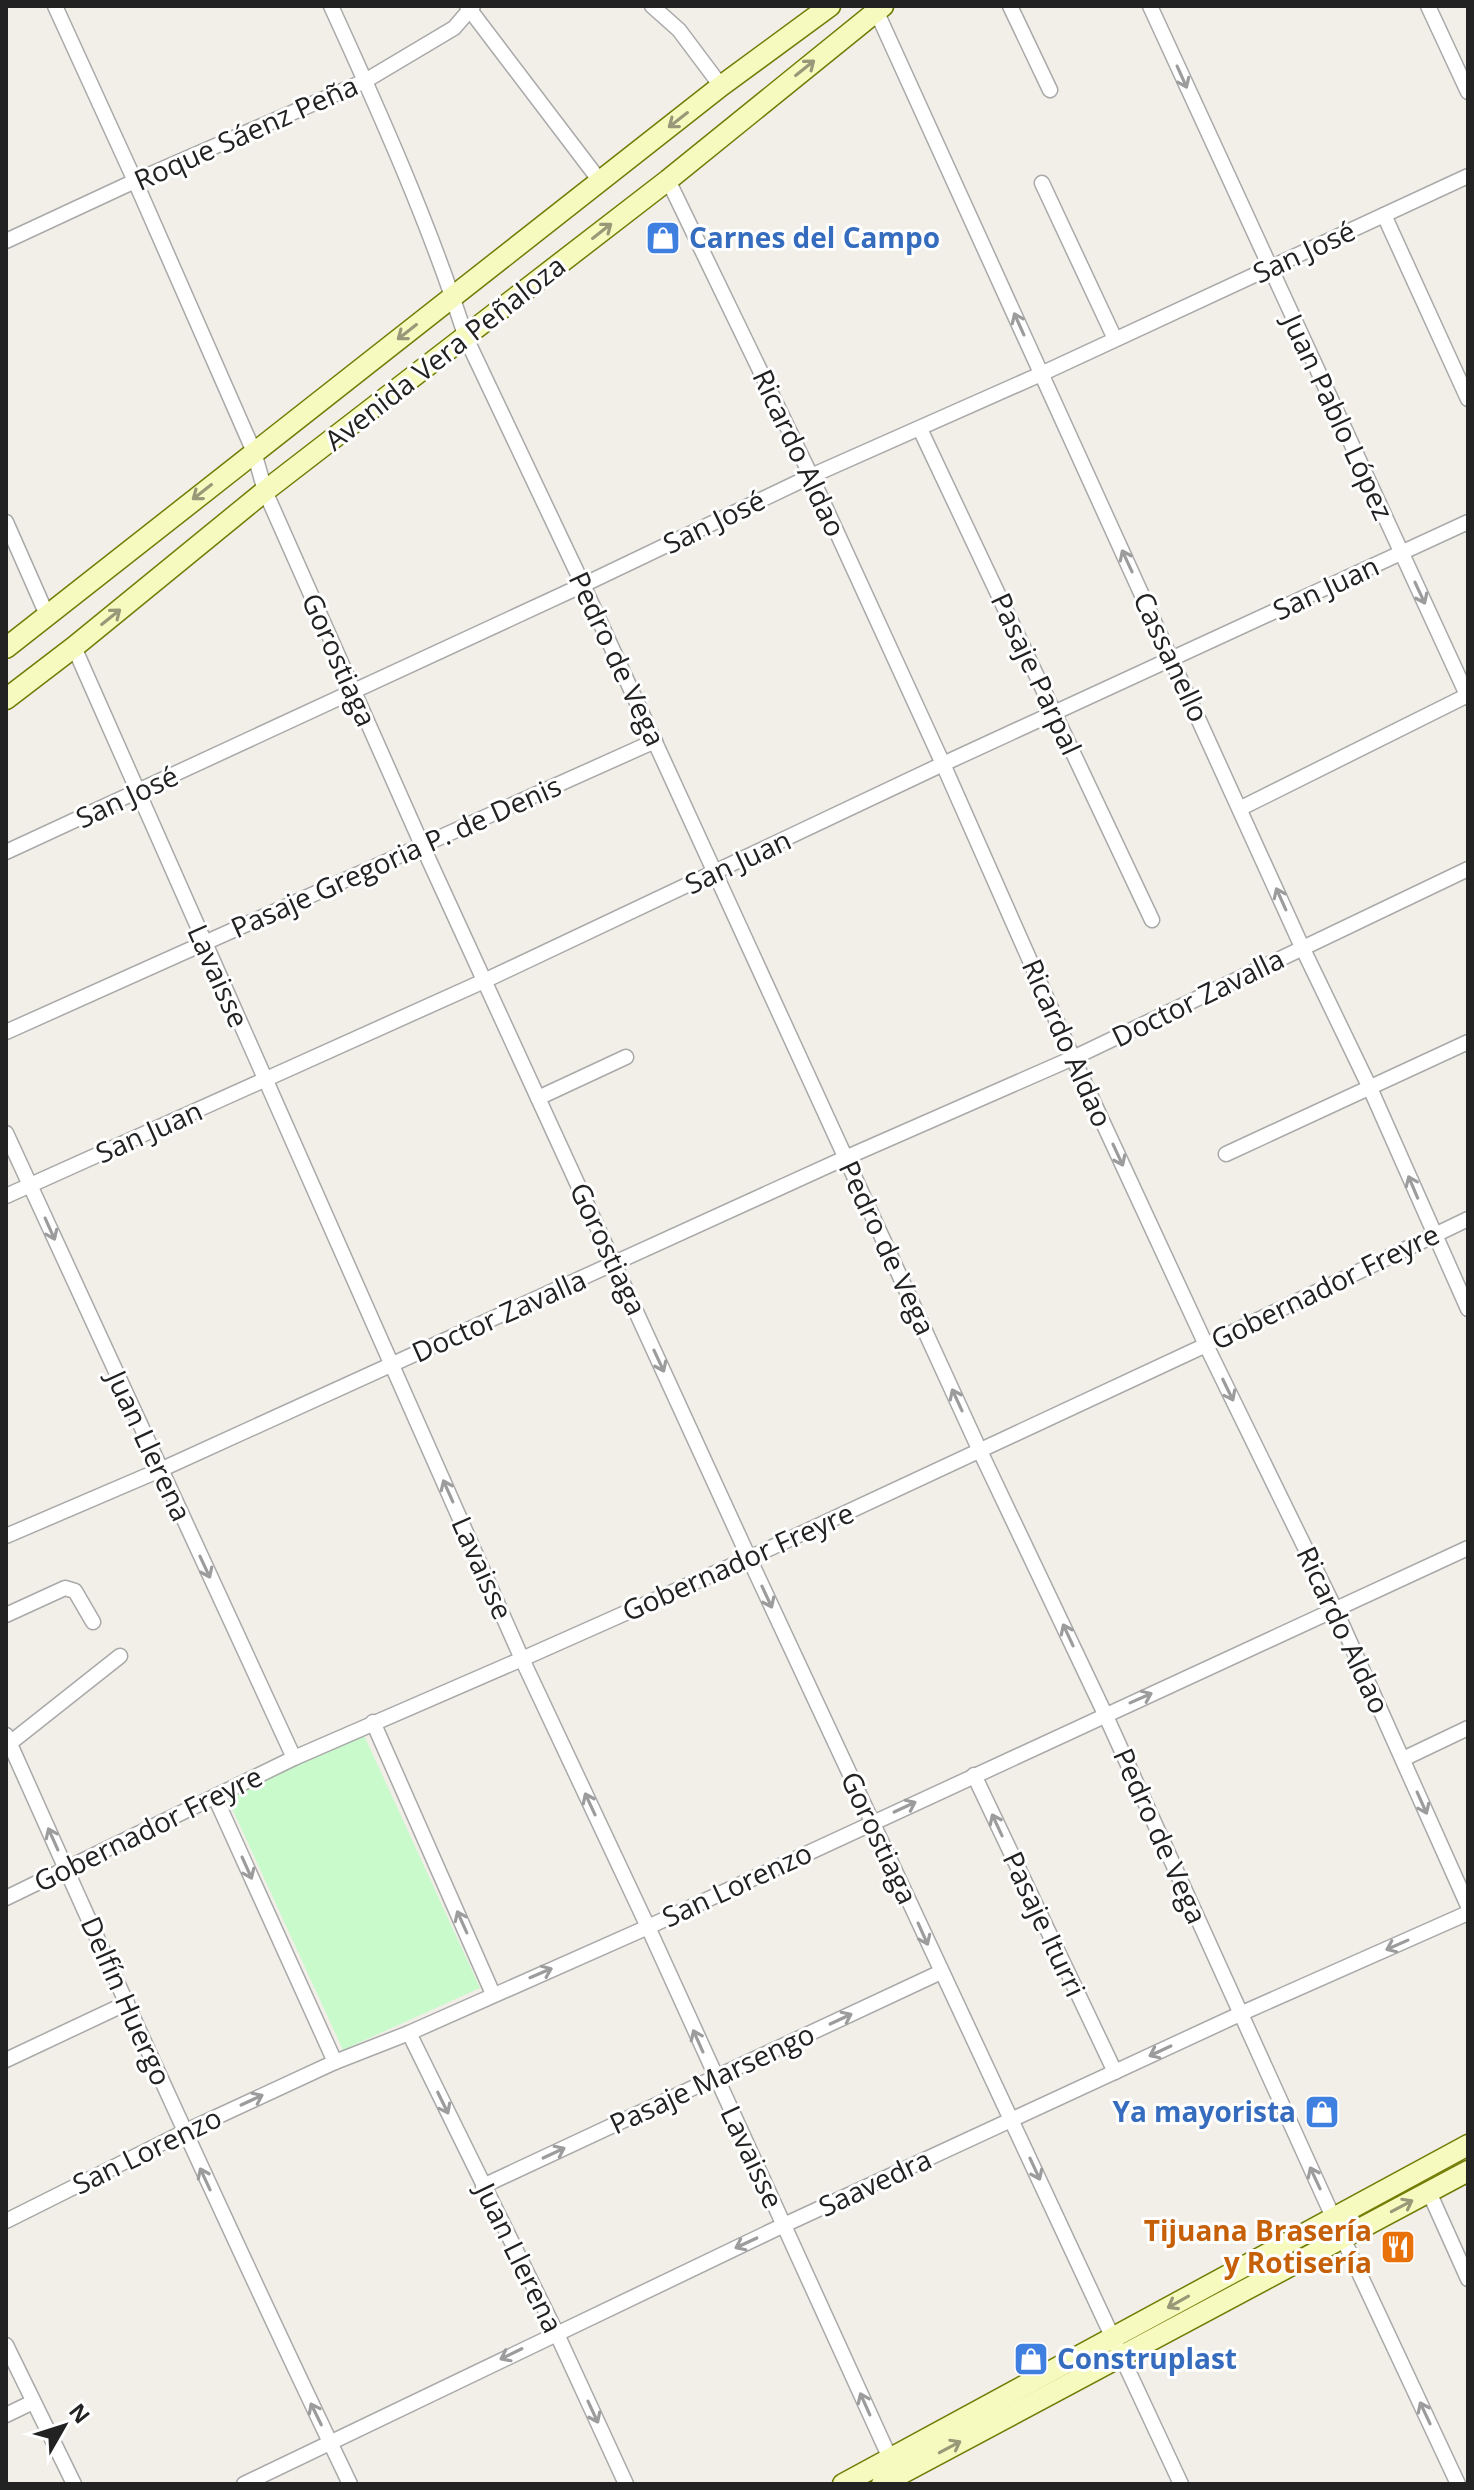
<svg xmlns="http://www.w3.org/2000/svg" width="1474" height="2490" font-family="'Open Sans',sans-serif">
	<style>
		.park { fill: #c8facc }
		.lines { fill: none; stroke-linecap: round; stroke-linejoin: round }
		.street-casing { stroke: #a9a9a9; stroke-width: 17 }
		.secondary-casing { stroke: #707d05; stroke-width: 23 }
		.street { stroke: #fff; stroke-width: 14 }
		.secondary { stroke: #f7fabf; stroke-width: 20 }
		.oneway { stroke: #979978 }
		.oneway2 { stroke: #9c9c9c }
		.labels { text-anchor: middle; stroke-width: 6; stroke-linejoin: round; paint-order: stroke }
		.street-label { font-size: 28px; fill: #222; stroke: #fff }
		.shop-label { font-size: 28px; font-weight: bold; fill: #366cbe; stroke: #fff; text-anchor: start }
		.food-label { font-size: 28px; font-weight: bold; fill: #c56008; stroke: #fff; text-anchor: end }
	</style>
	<rect width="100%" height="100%" fill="#f2efe9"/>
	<path class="park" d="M363,1733l117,255 -137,62 -117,-255z"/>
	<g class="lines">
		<g class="street-casing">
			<g id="street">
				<path d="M55,6l80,175 119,271 11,39 157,354 327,713 432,926"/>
				<path d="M331,6c49,107 99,219 135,332l117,247 397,866 125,263 228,503 125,267"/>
				<path d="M467,6l133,175"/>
				<path d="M652,6l27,24 42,56"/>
				<path d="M874,6l428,941 68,141 98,221"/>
				<path d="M1010,6l40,84"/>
				<path d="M1150,6l318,691"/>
				<path d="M1428,6l40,86"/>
				<path d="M668,180l143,296 132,288 130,294 133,287 130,266 132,295"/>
				<path d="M1042,183l73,156"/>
				<path d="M1384,215l84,184"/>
				<path d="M6,241l129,-60 230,-100 89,-53 19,-22"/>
				<path d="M920,429l232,491"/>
				<path d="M6,522l41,93"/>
				<path d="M74,647l448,1012 126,268 246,540"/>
				<path d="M1241,808l227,-113"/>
				<path d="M6,852l577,-267 228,-109 230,-102 427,-198"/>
				<path d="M6,1032l649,-291"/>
				<path d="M538,1098l88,-41"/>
				<path d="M6,1133l288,625"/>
				<path d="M1226,1154l242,-112"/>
				<path d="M6,1196l478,-215 459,-217 525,-242"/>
				<path d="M6,1536l154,-66 685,-312 228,-100 395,-189"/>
				<path d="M6,1615l59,-27 10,3 18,31"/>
				<path d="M373,1722l120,272"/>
				<path d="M6,1735c112,251 225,501 344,749"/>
				<path d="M10,1743l110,-87"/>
				<path d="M1403,1759l65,-31"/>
				<path d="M974,1775l141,297"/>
				<path d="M215,1797l120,265"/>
				<path d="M6,1898l288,-140 228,-99 227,-101 457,-213 262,-126"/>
				<path d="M409,2033l147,299 70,152"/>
				<path d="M6,2060l121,-57"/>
				<path d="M483,2186l458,-214"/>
				<path d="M1429,2192l39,87"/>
				<path d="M6,2221l178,-89 151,-70 74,-29 239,-106 820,-379"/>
				<path d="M6,2345l68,139"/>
				<path d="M6,2415l27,-13"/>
				<path d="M244,2484l540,-259 456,-211 228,-101"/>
			</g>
		</g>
		<g class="secondary-casing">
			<g id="secondary">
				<path d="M6,648l715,-562 109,-80"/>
				<path d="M6,699l68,-52 191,-156 403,-311 215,-174"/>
				<path d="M843,2484l625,-339"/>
				<path d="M882,2484l586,-313"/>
			</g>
		</g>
		<use href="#street" class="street"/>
		<use href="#secondary" class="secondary"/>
	</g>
	<defs><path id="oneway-shaft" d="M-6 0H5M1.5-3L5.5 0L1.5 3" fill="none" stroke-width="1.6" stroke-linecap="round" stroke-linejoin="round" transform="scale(2)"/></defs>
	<g class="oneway">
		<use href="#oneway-shaft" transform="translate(805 68) rotate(-39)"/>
		<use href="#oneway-shaft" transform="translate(678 120) rotate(142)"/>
		<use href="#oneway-shaft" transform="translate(602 231) rotate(-38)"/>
		<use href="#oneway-shaft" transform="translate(407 332) rotate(142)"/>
		<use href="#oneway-shaft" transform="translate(202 492) rotate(142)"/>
		<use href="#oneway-shaft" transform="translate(111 617) rotate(-39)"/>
		<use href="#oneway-shaft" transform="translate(1402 2206) rotate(-28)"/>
		<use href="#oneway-shaft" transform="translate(1178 2302) rotate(151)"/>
		<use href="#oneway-shaft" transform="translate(950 2447) rotate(-28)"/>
	</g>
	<g class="oneway2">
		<use href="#oneway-shaft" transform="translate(1182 77) rotate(66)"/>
		<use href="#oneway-shaft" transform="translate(1019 324) rotate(-114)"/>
		<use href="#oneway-shaft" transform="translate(1127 561) rotate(-115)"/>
		<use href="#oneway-shaft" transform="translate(1420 593) rotate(65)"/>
		<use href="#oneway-shaft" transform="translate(1281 899) rotate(-114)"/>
		<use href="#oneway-shaft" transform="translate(1118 1155) rotate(65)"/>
		<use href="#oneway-shaft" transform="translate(1413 1187) rotate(-113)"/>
		<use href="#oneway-shaft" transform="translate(50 1229) rotate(66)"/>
		<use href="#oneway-shaft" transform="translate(659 1361) rotate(65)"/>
		<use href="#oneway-shaft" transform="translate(1228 1390) rotate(64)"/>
		<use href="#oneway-shaft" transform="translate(957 1400) rotate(-115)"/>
		<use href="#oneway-shaft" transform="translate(448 1491) rotate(-114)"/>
		<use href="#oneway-shaft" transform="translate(205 1567) rotate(65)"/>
		<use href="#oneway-shaft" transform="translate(767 1597) rotate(65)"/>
		<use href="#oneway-shaft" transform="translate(1068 1635) rotate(-115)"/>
		<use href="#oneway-shaft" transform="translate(1141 1698) rotate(-24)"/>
		<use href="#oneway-shaft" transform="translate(1422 1803) rotate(66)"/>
		<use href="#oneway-shaft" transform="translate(590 1804) rotate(-115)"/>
		<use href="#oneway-shaft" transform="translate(905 1807) rotate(-25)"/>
		<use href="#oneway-shaft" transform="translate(997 1825) rotate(-115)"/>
		<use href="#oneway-shaft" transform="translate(53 1839) rotate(-114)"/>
		<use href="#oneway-shaft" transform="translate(247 1868) rotate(66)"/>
		<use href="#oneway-shaft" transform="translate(462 1922) rotate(-114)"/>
		<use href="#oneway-shaft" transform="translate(923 1934) rotate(66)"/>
		<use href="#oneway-shaft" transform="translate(1397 1945) rotate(156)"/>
		<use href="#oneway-shaft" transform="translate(541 1973) rotate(-23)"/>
		<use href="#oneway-shaft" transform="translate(841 2019) rotate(-25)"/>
		<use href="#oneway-shaft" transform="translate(698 2041) rotate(-114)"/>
		<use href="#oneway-shaft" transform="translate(1160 2051) rotate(155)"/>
		<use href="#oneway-shaft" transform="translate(252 2100) rotate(-25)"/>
		<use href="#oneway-shaft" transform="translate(443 2103) rotate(64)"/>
		<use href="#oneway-shaft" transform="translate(554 2153) rotate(-25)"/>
		<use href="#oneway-shaft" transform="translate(1035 2169) rotate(65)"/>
		<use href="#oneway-shaft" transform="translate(1315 2178) rotate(-115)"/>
		<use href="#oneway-shaft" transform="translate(205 2179) rotate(-115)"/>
		<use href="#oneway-shaft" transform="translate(746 2243) rotate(155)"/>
		<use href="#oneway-shaft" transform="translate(511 2354) rotate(154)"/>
		<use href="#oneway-shaft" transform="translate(865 2404) rotate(-114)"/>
		<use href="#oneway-shaft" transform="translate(593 2412) rotate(65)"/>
		<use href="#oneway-shaft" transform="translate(1425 2413) rotate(-115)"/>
		<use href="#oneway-shaft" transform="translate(316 2414) rotate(-116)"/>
	</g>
	<defs>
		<g id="shop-square" transform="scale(1.8)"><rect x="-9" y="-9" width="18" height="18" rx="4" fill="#3f7fe0" stroke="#fff"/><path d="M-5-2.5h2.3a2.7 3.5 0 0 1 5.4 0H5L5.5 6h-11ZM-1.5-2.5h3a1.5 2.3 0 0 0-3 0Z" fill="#fff"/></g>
		<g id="restaurant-square" transform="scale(1.8)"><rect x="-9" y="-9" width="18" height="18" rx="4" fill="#e8710a" stroke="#fff"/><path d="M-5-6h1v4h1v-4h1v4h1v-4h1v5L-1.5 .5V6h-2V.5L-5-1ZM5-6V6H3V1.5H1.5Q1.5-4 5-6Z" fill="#fff"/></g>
	</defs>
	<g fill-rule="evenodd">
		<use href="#shop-square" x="663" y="238"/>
		<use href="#shop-square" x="1322" y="2112"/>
		<use href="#restaurant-square" x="1398" y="2247"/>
		<use href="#shop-square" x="1031" y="2359"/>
	</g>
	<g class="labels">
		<g class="street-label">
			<text transform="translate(246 133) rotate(-24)" y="10">Roque Sáenz Peña</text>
			<text transform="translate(1304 252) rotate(-25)" y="10">San José</text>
			<text transform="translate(445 353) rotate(-38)" y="10">Avenida Vera Peñaloza</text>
			<text transform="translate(1338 417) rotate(65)" y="10">Juan Pablo López</text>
			<text transform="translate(799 453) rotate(65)" y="10">Ricardo Aldao</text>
			<text transform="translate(714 522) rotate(-26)" y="10">San José</text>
			<text transform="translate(1326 588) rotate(-25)" y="10">San Juan</text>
			<text transform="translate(1171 657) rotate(65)" y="10">Cassanello</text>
			<text transform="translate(617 659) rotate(65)" y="10">Pedro de Vega</text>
			<text transform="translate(339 660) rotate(66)" y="10">Gorostiaga</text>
			<text transform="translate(1036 674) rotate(65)" y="10">Pasaje Parpal</text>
			<text transform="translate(127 797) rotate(-25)" y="10">San José</text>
			<text transform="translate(396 857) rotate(-24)" y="10">Pasaje Gregoria P. de Denis</text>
			<text transform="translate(738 862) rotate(-25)" y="10">San Juan</text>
			<text transform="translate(218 976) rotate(66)" y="10">Lavaisse</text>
			<text transform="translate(1198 998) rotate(-26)" y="10">Doctor Zavalla</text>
			<text transform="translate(1067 1043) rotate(66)" y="10">Ricardo Aldao</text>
			<text transform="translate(149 1132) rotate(-24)" y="10">San Juan</text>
			<text transform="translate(887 1248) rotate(65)" y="10">Pedro de Vega</text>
			<text transform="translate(608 1249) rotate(65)" y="10">Gorostiaga</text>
			<text transform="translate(1325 1287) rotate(-26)" y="10">Gobernador Freyre</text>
			<text transform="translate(499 1316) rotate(-24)" y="10">Doctor Zavalla</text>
			<text transform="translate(149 1446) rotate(65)" y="10">Juan Llerena</text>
			<text transform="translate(738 1562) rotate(-24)" y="10">Gobernador Freyre</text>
			<text transform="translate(482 1568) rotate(66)" y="10">Lavaisse</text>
			<text transform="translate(1343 1630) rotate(65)" y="10">Ricardo Aldao</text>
			<text transform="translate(148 1829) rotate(-26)" y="10">Gobernador Freyre</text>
			<text transform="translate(1160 1836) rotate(66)" y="10">Pedro de Vega</text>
			<text transform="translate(879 1838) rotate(65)" y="10">Gorostiaga</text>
			<text transform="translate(737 1885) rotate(-25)" y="10">San Lorenzo</text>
			<text transform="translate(1044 1924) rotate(65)" y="10">Pasaje Iturri</text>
			<text transform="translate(126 2001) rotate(66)" y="10">Delfín Huergo</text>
			<text transform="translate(712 2079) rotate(-25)" y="10">Pasaje Marsengo</text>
			<text transform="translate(147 2151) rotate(-26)" y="10">San Lorenzo</text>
			<text transform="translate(752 2157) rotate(65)" y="10">Lavaisse</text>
			<text transform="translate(875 2183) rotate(-25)" y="10">Saavedra</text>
			<text transform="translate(519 2258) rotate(64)" y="10">Juan Llerena</text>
		</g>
		<g class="shop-label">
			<text x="689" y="248">Carnes del Campo</text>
			<text x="1296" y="2122" text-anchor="end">Ya mayorista</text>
			<text x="1057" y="2369">Construplast</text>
		</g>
		<g class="food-label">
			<text x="1372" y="2241">Tijuana Brasería<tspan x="1372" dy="32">y Rotisería</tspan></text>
		</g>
	</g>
	<rect width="1474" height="2490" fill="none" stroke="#222222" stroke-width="16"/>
	<g transform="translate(64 2426) rotate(51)" stroke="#ffffff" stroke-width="6" paint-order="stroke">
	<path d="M0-6L14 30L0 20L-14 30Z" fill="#222222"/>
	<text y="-12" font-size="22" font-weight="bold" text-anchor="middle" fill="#222222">N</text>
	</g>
</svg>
